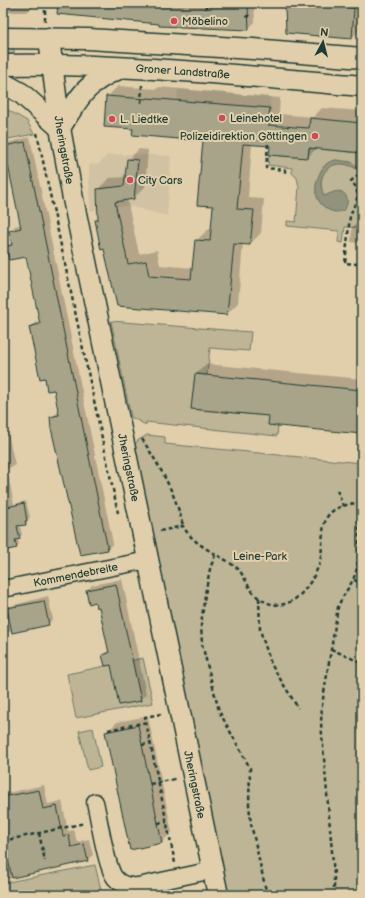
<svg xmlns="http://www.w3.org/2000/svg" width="365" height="898" font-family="'Balsamiq Sans',sans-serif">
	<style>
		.built { fill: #d0c2a2 }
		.green { fill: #beb596; stroke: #6e7965 }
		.water { fill: #92937b; stroke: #64715f }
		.shadow { fill: #0003 }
		.building { fill: #a8a489; stroke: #1f3d34 }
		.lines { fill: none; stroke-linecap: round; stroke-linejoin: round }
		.minor-casing { stroke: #1f3d34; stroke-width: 19 }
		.major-casing { stroke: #1f3d34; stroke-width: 23 }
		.path { stroke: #1f3d34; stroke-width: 2.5; stroke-dasharray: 4 3; stroke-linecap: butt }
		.minor { stroke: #e1cfac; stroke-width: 16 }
		.major { stroke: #e1cfac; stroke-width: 20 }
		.poi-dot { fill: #d1495b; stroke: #e1cfac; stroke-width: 1.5 }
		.labels { text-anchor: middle; stroke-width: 4; stroke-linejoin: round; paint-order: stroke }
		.poi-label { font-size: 11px; fill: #1f3d34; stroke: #e1cfac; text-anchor: start }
		.street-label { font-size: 11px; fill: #1f3d34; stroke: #e1cfac }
		.park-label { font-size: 11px; fill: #274339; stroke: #e1cfac }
	</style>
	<rect width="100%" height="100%" fill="#e1cfac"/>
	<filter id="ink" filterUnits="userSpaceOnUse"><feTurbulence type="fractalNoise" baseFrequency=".025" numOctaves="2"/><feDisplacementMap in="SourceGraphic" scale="8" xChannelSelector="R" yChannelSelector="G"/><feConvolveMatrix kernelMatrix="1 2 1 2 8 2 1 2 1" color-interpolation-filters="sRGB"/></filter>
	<g filter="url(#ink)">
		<g class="built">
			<path d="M178,89l93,8 -5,49 -92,-8z"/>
			<path d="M132,154l39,2 -4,60 -34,-9 -20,-1 -23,5 -1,-46 10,-1 8,-9z"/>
		</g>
		<g class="green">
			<rect x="3" y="46" width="11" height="10"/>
			<path d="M3,107l24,14 7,13 -31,6z"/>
			<path d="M309,148l53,5v75l-17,-1 -2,16 -5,-1 1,-11 -52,-5v-5l9,1 3,-35 -2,-9 -5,-5v-5l-24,-3 1,-10 39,3z"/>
			<path d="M111,321l140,11 -2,19 -39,-3 -3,27 -12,-1 -3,35 77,7 9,10 -1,10 -131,-14v3l-15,-8z"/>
			<path d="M147,435l18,2v7l197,19v427l-2,5h-132l-94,-448 3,-6z"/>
			<path d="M143,658l10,45 -77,15 -9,-44z"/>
			<path d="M93,728l8,39 -13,3 -9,-39z"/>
			<path d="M95,865l7,29 10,-1 1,2h-110v-12z"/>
		</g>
		<path class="water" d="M336,160l15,2 9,6 -2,2c-21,-15 -45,0 -34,26 8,-3 18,-10 23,2 4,28 -46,11 -27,-25 3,-7 8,-12 16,-13z"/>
		<g class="shadow">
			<path d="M3,3h30v4l-6,5h-24z"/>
			<path d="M59,3h195l1,19 -7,7 -190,-15z"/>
			<path d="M289,3h73l-2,27 -8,8 -66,-32z"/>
			<path d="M118,86l39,3 2,-2 121,11 -1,16 34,3 9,-9 40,3v41l-44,-5 -10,10 -37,-12 -19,-1 -4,54 16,1 -3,34 -11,11 -7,-1 -5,60 -11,11 -110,-9 -12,-57 -9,-27 3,-3 -1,-29 11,-11 17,-1 2,-17 11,-11 9,1 -3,37 -11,11 -7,1 12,55 18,-4 3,15 33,3 3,-27 11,-11h5l2,-24 -10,-66 -70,-12 -27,-31z"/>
			<path d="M30,137l83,406 -5,6 -57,-132 8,-5 -5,-24 -9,-11 -15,-50 6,-5 4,-1 -13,-65 -20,-9 5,-5 -2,-11 5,-5 6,-2 -16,-77 5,-5z"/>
			<path d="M362,218v26l-11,-2 1,-15z"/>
			<path d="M206,364l156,15v54l-92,-18 -74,-41z"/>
			<path d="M3,419l1,6 2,-1 9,41 -8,4 7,35 12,-3 4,16 -5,7 -5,1 2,10 -4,4 1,5 -3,3 -13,3z"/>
			<path d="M3,559l4,1 -4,4z"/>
			<path d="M122,579l24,115 -6,6 -37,-45 6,-5 -9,-44 -13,-15 5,-6z"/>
			<path d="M48,596l5,23 -5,5 -45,9v-25z"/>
			<path d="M148,716l24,116 -10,10 -32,7 -24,-116 11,-11z"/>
			<path d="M44,785l4,19 14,-3 6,30 6,-1 3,12 12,-3 4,16 -6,5 -84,20v-86z"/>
		</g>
		<g class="building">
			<path d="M58,3l184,1 6,2 1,24 -90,-4v-2l-102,-10z"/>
			<path d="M301,3l53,5 -2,31 -66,-6 -1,-27z"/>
			<path d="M106,96l41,3v-1l123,10 -2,17 41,3 1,-10 52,5v30l-53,-5 -1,10 -39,-3 1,-9 -27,-2 -6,65 17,1 -4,35 -16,-1 -7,71 -110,-9 -13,-57 -3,1 -6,-30h3l-1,-31 27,-3 3,-27 11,1 -4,39 -19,3 13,62 18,-3 3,15 42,3 4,-39 15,1 3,-35 -16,-1 6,-64 -71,-6 1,-6 -29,-2z"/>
			<path d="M25,142l83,408 -28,5 -29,-127 -1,-11 9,-2 -5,-25 -7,1 -2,-13 -5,1 -11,-52 11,-3 -14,-67 -17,3 -3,-14 6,-1 -3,-14 12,-3 -17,-82z"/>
			<path d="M195,374l167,16v44l-94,-9 1,-9 -78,-7z"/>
			<path d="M24,503l3,18h-2l1,4 -9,1 3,13 -5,1 2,8 -14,3v-43z"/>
			<path d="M116,584l25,117 -22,4 -8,-40 -6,1 -3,-11 7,-2 -10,-46 -3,1 -1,-6 -6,2 -3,-14z"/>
			<path d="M44,601l5,24 -37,8 -5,-25z"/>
			<path d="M138,725l24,118 -32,7 -25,-118z"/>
			<path d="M39,790l4,19 14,-3 6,30 6,-1 2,12 13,-3 4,17 -76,17 -9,-42v-39z"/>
		</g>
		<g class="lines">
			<g class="minor-casing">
				<g id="minor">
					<path id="s1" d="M3,589l145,-29"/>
					<path d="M95,802c4,16 11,65 20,76 6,7 14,9 23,8l75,-16"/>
				</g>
			</g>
			<g class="major-casing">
				<g id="major">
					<path d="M3,38l85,1 165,10 109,9"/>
					<path id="s2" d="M49,38l11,90 13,71 145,696"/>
					<path id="s3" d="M3,65c120,-2 240,11 359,21"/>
					<path d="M3,83l18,10 39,35"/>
					<path d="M60,128c18,-29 26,-46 59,-59"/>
				</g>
			</g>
			<g class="path">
				<path d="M45,3v19"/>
				<path d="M206,9v-6"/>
				<path d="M246,16l7,1"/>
				<path d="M141,103l1,-18"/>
				<path d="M37,133l81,380"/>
				<path d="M268,144l-2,24 19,2v5"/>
				<path d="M358,264l-13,-1 5,-47 8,-20 -2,-9 -5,-6 11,-9"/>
				<path d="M142,439c18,28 34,55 41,87"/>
				<path d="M337,490l6,16"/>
				<path d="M160,531l23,-5c12,22 38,28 55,43 8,9 11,22 21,29 28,20 50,-8 60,-33 5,-15 1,-34 8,-48 7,-11 21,-12 32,-15"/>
				<path d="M215,555l-5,14 -5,25 -4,31 1,19 17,67 31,57 -1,37 2,19 16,71"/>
				<path d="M354,580l8,3"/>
				<path d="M259,598l1,32 11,34 27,44"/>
				<path d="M331,649l31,14"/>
				<path d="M161,714l-16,3 30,146"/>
				<path d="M108,730l39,-8"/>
				<path d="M142,745l9,-2"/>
				<path d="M150,784l25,-5"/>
				<path d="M158,823l9,-1"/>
				<path d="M39,833l6,28"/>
				<path d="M3,841l82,-18"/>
				<path d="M3,866l1,4"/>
				<path d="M334,895v-20l-13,-152 1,-18 16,-98c5,-14 17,-25 19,-40 3,-15 1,-40 2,-57v-8l3,-2"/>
			</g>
			<use href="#minor" class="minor"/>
			<use href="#major" class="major"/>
		</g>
	</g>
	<g class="poi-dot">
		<circle cx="174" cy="21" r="4"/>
		<circle cx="222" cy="118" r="4"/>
		<circle cx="112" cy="119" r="4"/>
		<circle cx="315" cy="136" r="4"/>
		<circle cx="130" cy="180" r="4"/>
	</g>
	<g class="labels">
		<g class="poi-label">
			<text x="182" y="25">Möbelino</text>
			<text x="230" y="122">Leinehotel</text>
			<text x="120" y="123">L. Liedtke</text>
			<text x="307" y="140" text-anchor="end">Polizeidirektion Göttingen</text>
			<text x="138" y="184">City Cars</text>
		</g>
		<g class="street-label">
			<text dy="4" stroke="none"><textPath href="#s3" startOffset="180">Groner Landstraße</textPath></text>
			<text dy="4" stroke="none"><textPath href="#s2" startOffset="113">Jheringstraße</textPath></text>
			<text dy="4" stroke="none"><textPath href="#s2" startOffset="437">Jheringstraße</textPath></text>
			<text dy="4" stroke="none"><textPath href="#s1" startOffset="74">Kommendebreite</textPath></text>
			<text dy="4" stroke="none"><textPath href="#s2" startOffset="761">Jheringstraße</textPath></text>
		</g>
		<g class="park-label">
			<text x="260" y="560">Leine-Park</text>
		</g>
	</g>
	<rect width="365" height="898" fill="none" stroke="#e1cfac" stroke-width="16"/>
	<rect x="8" y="8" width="349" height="882" fill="none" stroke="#1f3d34" stroke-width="1.5" filter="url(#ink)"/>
	<g transform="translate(323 42) rotate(7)" stroke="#e1cfac" stroke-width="3" paint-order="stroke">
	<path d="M0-3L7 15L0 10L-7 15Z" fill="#1f3d34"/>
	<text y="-6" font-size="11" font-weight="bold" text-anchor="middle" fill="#1f3d34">N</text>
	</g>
</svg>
